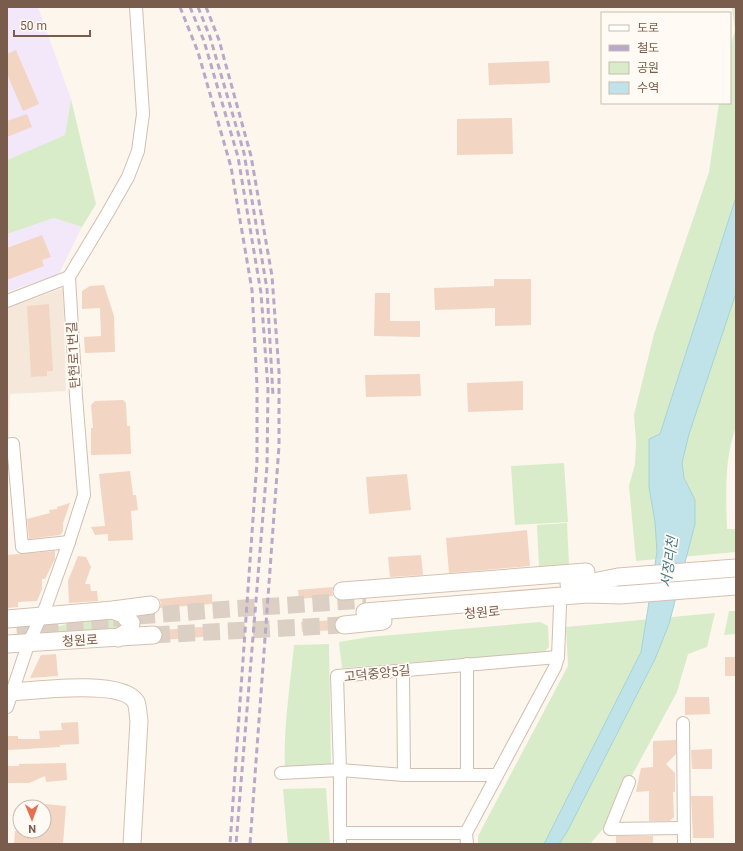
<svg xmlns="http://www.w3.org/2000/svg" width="743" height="851" font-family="Roboto,'Noto Sans KR',sans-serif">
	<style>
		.residential { fill: #f5e8da }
		.education { fill: #f3e8fa }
		.green { fill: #d8ecc9 }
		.water { fill: #bfe3e8; stroke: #a5d3da }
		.building { fill: #f3d5c3 }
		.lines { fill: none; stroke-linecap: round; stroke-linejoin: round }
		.secondary-tunnel { stroke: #dcd0c4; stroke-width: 17; stroke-dasharray: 17 8; stroke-linecap: butt }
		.street-casing { stroke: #d1beb0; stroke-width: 14 }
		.secondary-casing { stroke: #d6c0b0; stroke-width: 19 }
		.street { stroke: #fff; stroke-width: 12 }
		.secondary { stroke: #fff; stroke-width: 17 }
		.rail { stroke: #b9a8c9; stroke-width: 3; stroke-dasharray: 6 4; stroke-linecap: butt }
		.labels { text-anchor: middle; stroke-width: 3.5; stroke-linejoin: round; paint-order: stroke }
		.street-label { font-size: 13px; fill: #7a5c4d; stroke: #fffaf3 }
		.water-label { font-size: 14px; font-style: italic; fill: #437c86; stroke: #fffaf3 }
	</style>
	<rect width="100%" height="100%" fill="#fdf6ec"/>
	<path class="residential" d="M63,288l3,103 -56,3 -1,45h-2v-131z"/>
	<g class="education">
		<path d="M7,7h31l33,92 -6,36 -58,25z"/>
		<path d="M54,218l28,9 -23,47 -52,18v-58z"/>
	</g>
	<g class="green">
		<path d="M732,7h4v420c-12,32 -10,68 -9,102h9v23l-100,9 -7,-75 6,-22 1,-22 -2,-27 20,-81 55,-162 10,-69h11v-56l5,-17z"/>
		<path d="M71,99l25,105 -14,23 -28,-9 -47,16v-74l58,-25z"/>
		<path d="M564,463l4,59 -53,3 -4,-59z"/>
		<path d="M567,523l2,42 -30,2 -2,-42z"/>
		<path d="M729,611h7v23l-12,1z"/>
		<path d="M715,613l-8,34 -19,7 -11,38 -74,137 -13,15h-112v-8l90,-170 -2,-39z"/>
		<path d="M118,618l5,5 -4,7 -71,5 5,-7 31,-9z"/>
		<path d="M540,622l8,4 1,21 -5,5 -202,16 -3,-26 30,-5z"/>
		<path d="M329,644l2,120 -8,8 -38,-1c-2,-42 5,-84 9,-126z"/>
		<path d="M326,788l4,56h-42l-5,-55z"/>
	</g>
	<path class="water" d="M736,197v96l-47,141 -7,29 2,15 11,22v24l-26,100 -14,35 -88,173 -8,12h-15l97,-192 16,-100 -2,-30 -6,-35v-48l11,-5z"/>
	<g class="building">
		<path d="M16,50l23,54 -16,7 -16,-37v-20z"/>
		<path d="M549,61l1,22 -61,2 -1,-22z"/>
		<path d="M27,114l5,13 -25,10v-16z"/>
		<path d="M512,118l1,36 -56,1v-36z"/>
		<path d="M42,235l9,22 -9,3 2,6 -37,14v-32z"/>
		<path d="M494,279h37v46l-36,1v-18l-60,2 -1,-22 60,-2z"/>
		<path d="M104,285l10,31 1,36 -30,1 -1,-16 17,-1 -1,-28 -18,1v-18l8,-5z"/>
		<path d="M375,293h15v28h30v16l-46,-1z"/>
		<path d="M49,304l4,67h-6v5l-16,1 -4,-71z"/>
		<path d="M420,374l1,22 -55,1 -1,-22z"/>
		<path d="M523,381v29l-55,2 -1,-29z"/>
		<path d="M123,400l3,3 1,23h3l1,28 -40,1v-27h2l-2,-23 4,-4z"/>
		<path d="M130,471l3,24h3l2,15 -7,1 2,29 -25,1v-7l-13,1 -4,-8 14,-1 -6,-52z"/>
		<path d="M407,474l4,36 -42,4 -3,-37z"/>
		<path d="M70,503l-7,20v8l-3,4 -31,4 -2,-20 23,-6 -1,-3 8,-1v-2z"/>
		<path d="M527,530l3,36 -81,7 -3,-35z"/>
		<path d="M55,551v8l-10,20h-3v10l-5,12 -19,1v5l-11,1v-53z"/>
		<path d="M421,555l2,20 -33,2 -2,-20z"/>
		<path d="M78,556l8,1 5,10 -6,17h5l1,7h6l1,10 -29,2 -1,-22z"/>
		<path d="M333,587l-1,4 1,5 -34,3 -1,-9z"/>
		<path d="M212,594v10l-52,4 1,-5 -2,-4z"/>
		<path d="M335,620l-1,6 2,4 -34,2 -1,-10z"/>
		<path d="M214,626l1,10 -53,4 1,-5 -1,-5z"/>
		<path d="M56,654l2,22 -28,2 11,-23z"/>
		<rect x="725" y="657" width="11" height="19"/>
		<path d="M685,697h24l1,17 -25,1z"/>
		<path d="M78,722l1,22 -19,1v2l-52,3v-14h10v3h22l-1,-8 23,-1 -1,-7z"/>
		<path d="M676,740v14l-10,10 9,9v19h-2l1,25 -4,4h-21v-30l-13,1 5,-24 12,-1v-26z"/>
		<path d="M712,749v20h-20l-1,-19z"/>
		<path d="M66,763l1,17 -21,2 -1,-6 -16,7h-22v-17h12v-2z"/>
		<path d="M691,796h22l1,42h-21z"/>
		<path d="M44,804l22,2 -3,38h-49l1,-13h29z"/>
		<rect x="616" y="836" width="37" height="8"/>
	</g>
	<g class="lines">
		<g class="secondary-tunnel">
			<path d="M113,618l116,-9 137,-9"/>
			<path d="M17,635l113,-9"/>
			<path d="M153,635l191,-10"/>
		</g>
		<g class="street-casing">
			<g id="street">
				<path d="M7,301l62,-24"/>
				<path d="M7,445l6,-1 9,103 47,-5"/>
				<path d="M467,664v111"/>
				<path d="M403,670l1,105"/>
				<path d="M7,707l22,-65 17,-36 23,-64 15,-47 -8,-99 -7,-119 38,-63 21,-37 10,-26 5,-37 -7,-107"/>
				<path d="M683,723l1,121"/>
				<path d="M281,773l59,-3 64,5h93"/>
				<path d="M629,782l-19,47 74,-1"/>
				<path d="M340,833h126"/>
				<path d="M340,844v-74l-3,-94 221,-19"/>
				<path d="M467,844l-1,-11 89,-166 3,-10 2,-51"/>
			</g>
		</g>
		<g class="secondary-casing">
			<g id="secondary">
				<path d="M569,584l19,-1 30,-6 118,-9"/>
				<path d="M342,591l244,-19"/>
				<path d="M113,610l10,4 8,9 -2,8 -11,7"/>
				<path d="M365,612l222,-18 33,1 116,-9"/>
				<path d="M7,619l106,-9 38,-5"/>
				<path d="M344,625l39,-4"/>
				<path d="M7,644l146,-9"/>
				<path d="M13,692c24,-2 110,-13 123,10 2,5 2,13 3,19l-7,123"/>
			</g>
		</g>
		<use href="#street" class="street"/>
		<use href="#secondary" class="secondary"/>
		<g class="rail">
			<path d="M180,7l18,45 33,115 21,123 5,95v77l-27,382"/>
			<path d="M190,7l14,34 34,116 23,136 7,96 -1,77 -31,378"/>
			<path d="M198,7l12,30 34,116 23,136 6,107"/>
			<path d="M206,7l13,33 32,116 21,120 7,96v74l-29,398"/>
		</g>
	</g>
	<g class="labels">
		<g class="street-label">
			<text transform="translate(73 355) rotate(-93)" y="5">탄현로1번길</text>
			<text transform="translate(482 612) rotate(-5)" y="5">청원로</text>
			<text transform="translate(80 640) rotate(-3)" y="5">청원로</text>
			<text transform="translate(377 673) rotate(-6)" y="5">고덕중앙5길</text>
		</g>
		<g class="water-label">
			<text transform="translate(669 562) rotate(-82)" y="5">서정리천</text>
		</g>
	</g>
	<rect width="743" height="851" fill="none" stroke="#7a5c4d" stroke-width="16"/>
	<rect x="601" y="12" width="130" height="92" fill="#fffaf3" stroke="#cabbb1"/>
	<rect x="609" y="25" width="20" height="6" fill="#ffffff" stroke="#cabbb1"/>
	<text x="637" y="32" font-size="12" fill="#7a5c4d">도로</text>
	<rect x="609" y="45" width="20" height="6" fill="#b9a8c9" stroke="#cabbb1"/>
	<text x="637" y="52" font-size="12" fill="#7a5c4d">철도</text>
	<rect x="609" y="62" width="20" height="12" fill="#d8ecc9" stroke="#cabbb1"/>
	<text x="637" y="72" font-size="12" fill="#7a5c4d">공원</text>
	<rect x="609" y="82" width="20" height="12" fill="#bfe3e8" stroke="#cabbb1"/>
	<text x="637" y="92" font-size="12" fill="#7a5c4d">수역</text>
	<g transform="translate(32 819) rotate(179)"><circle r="19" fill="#fffaf3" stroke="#cabbb1"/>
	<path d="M0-3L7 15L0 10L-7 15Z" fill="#e76f51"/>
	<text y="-6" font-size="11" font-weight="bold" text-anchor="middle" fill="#7a5c4d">N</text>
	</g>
	<path d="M14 30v6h76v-6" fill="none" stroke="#7a5c4d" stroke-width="2"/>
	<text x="20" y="30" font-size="12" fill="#7a5c4d" stroke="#fffaf3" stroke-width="3" paint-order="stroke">50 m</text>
</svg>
